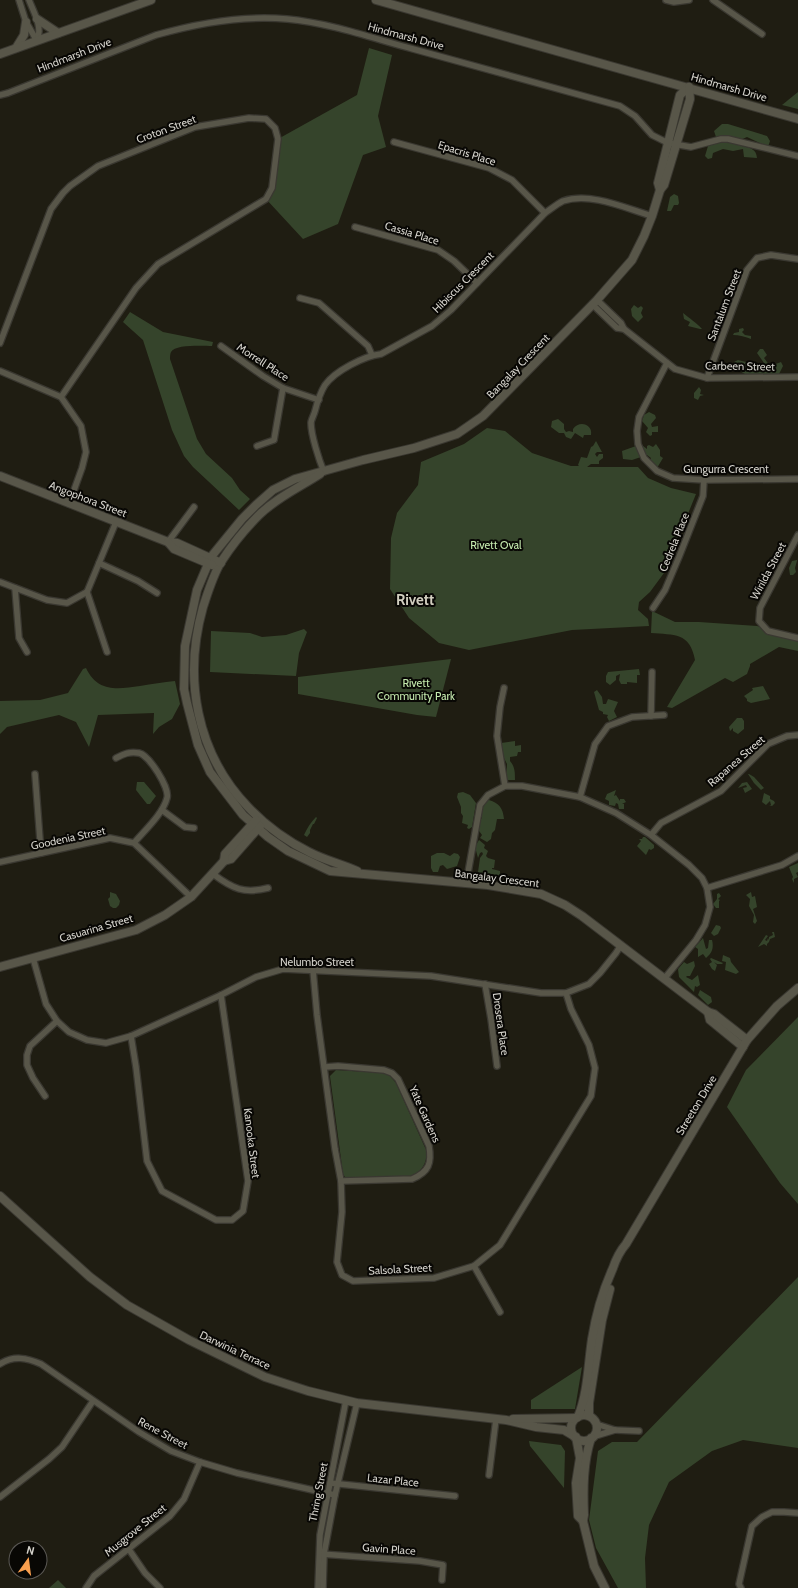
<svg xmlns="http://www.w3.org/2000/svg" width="798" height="1588" font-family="Cabin,sans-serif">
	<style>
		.green { fill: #35442b }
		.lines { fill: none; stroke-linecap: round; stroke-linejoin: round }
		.street-casing { stroke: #3a3831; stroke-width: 8 }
		.secondary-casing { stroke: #3a3831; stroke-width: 10 }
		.street { stroke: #585649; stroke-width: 5.5 }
		.secondary { stroke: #585649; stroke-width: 8 }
		.labels { text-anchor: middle; stroke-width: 4; stroke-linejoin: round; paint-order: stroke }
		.street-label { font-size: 11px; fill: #d4d2cb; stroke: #080704 }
		.park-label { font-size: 11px; fill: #c6ebaf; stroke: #080704 }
		.district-label { font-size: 15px; font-weight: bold; fill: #d1cebf; stroke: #080704 }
	</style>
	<rect width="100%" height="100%" fill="#1f1d12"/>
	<g class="green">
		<path d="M369,48l23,7 -14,61 8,31 -23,8 -25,69 -35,15 -37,-40 3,-3 9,-57 79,-44z"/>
		<path d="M798,92v17l-16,-4z"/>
		<path d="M722,124h6l39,12 3,5 -2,6 -21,-10 -7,3 2,6c9,2 14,3 15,12l-13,-1 -1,-8 -10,2 -10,-2 -10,4 -1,5 -4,1 -3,-3 3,-10 18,-6 1,-4 -11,1 -2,-6z"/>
		<path d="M674,194l4,2 1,7 -1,2h-4l-3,6h-4l3,-14z"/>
		<path d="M634,305l4,3 3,-2 2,2 -2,5 2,4 -5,5 -6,-6 -1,-7z"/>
		<path d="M130,312l33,20 50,10 -1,4c-8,0 -37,-2 -41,6 -1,2 -1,5 -1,7l27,80 9,15 26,24 8,12 10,9 -11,11 -46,-43 -9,-11 -12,-26 -29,-90 -20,-18z"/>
		<path d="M683,313c7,6 13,9 19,16h-2l-12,-3 2,-4 -6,-3z"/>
		<path d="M743,328l1,2 -2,2 3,3 6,1v3c-5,-2 -12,-4 -18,-4l1,-2 5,-1v-3z"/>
		<path d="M760,349h3l4,6 -3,3 6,8 11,-4 2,4 -5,10h-33v-2l-7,-4 -4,-8 4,-2 12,3 7,8h4l3,-8 -7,-10z"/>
		<path d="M699,387l2,3 -1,4 4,1 -4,1 -2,4 -4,-2v-5z"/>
		<path d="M649,412l6,3 1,3 -5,6 1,3 6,-1v6h-6v3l-2,1 -4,-4 2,-4 -6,-7 2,-6z"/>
		<path d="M558,419l6,5v5l2,3 3,-1 4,1v-3c6,-9 20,-5 18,6h-7l-1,3 -8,-5 -4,6 -5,-2 -2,-4h-5l-8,-6 1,-6z"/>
		<path d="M487,428l18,3 27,22 39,13h8l-1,-1 3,-8 6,1 4,-11 2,-1 3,-5 6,11h-5l-2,2 2,3 2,-3h4v4l-4,3v3h-8l-4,3h51l10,11 23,10 25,6 -32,79 -14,19 -11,10 -1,8 10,9 1,7 -77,4 -103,20 -30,-7 -30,-25 -19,-29 1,-51 6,-25 21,-28 3,-23 43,-18z"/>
		<path d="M656,444l4,6v6l3,2 -6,10 -8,-6 2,-4 -4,-3 -15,5 -9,-1 -1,-8 14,-5h7l4,3v-3l2,-1 4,2z"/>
		<path d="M798,557l-3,11 1,4 -3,3h-3l-1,-7 3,-7 5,-1z"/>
		<path d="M652,611l23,11h24l58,4 41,12v13l-19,-4 -29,17v2l-3,8 -14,8 -8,-4 -53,30 -5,-1 28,-47c-5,-28 -21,-25 -44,-27z"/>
		<path d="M304,629l3,3 -8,21 -3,23 -86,-4 1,-41 39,2 12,4 24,-2z"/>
		<path d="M451,659l-15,58 -19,-2 -119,-21v-17z"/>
		<path d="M86,668c12,25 32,21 54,18 12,-2 23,-4 35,-5l5,23 -8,15 -13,8 -6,7 1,-21 -56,2 -9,32 -13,-25 -17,-7 -52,12 -7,7v-33l40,-1 28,-7 15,-24z"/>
		<path d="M639,669l1,6h-3v8l-10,-1v2h-6l-2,-4 1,-6 -4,2v4l-6,5 -4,-3v-6l2,-4z"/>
		<path d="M763,686l7,13 -19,4 -4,-2v-2l-3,-3 9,-6 -1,-2z"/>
		<path d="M597,690l5,7 1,7h3l2,-5 10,3 -4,9 3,6 -8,4 -2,-4 1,-2 -5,-1v-2l-4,-2 -5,-18z"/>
		<path d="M737,718h5l2,3v8l-6,5 -5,-3v-3l-3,3 -1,-4z"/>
		<path d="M515,741v5l6,-1v7h-3l-1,4 -7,1v4c5,6 5,11 5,19h-9l1,-16 -6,-12v-9z"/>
		<path d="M748,774h1l5,3 10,11 -3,2 -7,-7z"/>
		<path d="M137,782h7l12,14 -6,8h-3l-11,-14z"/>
		<path d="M747,782l5,7 -7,4 -2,-5 4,-1 -1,-2 -8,3 4,-5z"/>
		<path d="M616,790l-2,6 2,-1 4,6v-2h4l2,3 -4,2h2v5h-5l-1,-5 -2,-1 -1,3 -6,-1v-4l-4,-2 2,-5z"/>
		<path d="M463,792l7,3 6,8 -4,24 -3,2 -2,-1 1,-3 -6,-2 1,-7 -2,-3v-6l-4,-10 1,-4z"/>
		<path d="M764,793l6,3v3l4,2 1,2 -3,3 -3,-1h2l-1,-4 -4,4 -4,-3z"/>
		<path d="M489,800c10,3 14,8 15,19h-7l-2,11 -3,3 -1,6 -4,3 -7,-4 2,-3 -5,-7 1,-6 4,-4c-2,-6 -1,-12 3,-17z"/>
		<path d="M316,817l1,1 -3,6h-1l-3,6v3l-3,4 -3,-2c3,-7 7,-13 12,-18z"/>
		<path d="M643,837h2l9,8v3l-3,2 -2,-1 -3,6 -9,-9 4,-5 -2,-2h3z"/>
		<path d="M479,840l6,5 -1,3 4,3 -2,5 2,2 7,2 -1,8h-2v1l8,2v5l-3,2 -3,-4 -5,3 -11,-5 2,-14 3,-4 -1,-2 -2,1 -2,5 -3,-11z"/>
		<path d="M437,853h7l6,3 4,-3 4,1 2,3 -3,9 -10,3 -4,-4 -3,1 -2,6h-5l-2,-4v-12z"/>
		<path d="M798,863v9l-2,1 2,4 -4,2v4l-2,-4 1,-2 -4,-10z"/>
		<path d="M110,892l6,2 4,7 -1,4 -3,3h-3l-3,-2 -2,-7 2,-2z"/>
		<path d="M751,892l1,5 3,-1 2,11 -4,2 4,12 -2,3 -2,-2 1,-7 -5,-9 1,-7 -4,-4z"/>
		<path d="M719,893l2,3 -3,3 2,1 -1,1v7h-3l-3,-4 4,-5v-5z"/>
		<path d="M716,925l4,1 1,2 -3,6 -4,2 -3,-3z"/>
		<path d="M772,932h2l1,5 -5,2 -1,3 -2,2v2l-3,-2 -6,3 8,-12 2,1 -3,4 2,1 1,-3 1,2v-3l4,-2z"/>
		<path d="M703,938l3,11 2,-1 1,-8h3c2,8 0,13 -6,18l-3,-4 -5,3v-8l-3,-2z"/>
		<path d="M723,955l7,3 1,4 8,10 -3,2 -11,-4 1,-8 -4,-1z"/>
		<path d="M711,958l12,5 -1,1h-5l-3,-2 3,3 -2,6 -3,-2 -3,-5 3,-2 -2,-3z"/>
		<path d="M694,961l1,5 -5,10h-3l-1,1 6,3 6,-5 2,10 -3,2 -2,-1 -1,6 -15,-15 -1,-8 6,-7 3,2z"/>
		<path d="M700,990l11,7 1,5 -4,3 -10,-10z"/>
		<path d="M798,1017v187l-18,-21 -53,-76 19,-37z"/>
		<path d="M336,1070l47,3 7,3 6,7 31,69c-1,12 -4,17 -14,24l-65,2 -3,-1 -2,-3 -13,-98z"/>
		<path d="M798,1277v171l-55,-8 -31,11 -43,31 -20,43 -4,33 1,30h-28l-22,-40 -7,-28 9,-69 14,-9h25z"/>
		<path d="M582,1367l-7,42h-44v-9z"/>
		<path d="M529,1441l32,4 4,6 -1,37 -34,-42z"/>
		<path d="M58,1580l8,8h-17z"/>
	</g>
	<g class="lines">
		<g class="street-casing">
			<g id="street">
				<path d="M19,0l7,22 11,19"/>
				<path d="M29,0c5,13 14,27 8,41"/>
				<path d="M666,0l8,2 15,-2"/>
				<path d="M713,0l49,34"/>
				<path d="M0,95l8,-2 148,-58c42,-12 86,-20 131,-16 43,4 85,19 126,30 69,19 138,38 207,57l15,10 17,19 16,8 23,4 30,-8h7l70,17"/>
				<path d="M394,142l95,26 23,12 33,33"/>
				<path d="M355,227l83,23 16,11 23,22"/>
				<path d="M300,298l19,5 49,43 4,9"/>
				<path d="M597,300l24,23 3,6"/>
				<path d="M592,304l25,24 7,1 51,40 32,9 91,-1"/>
				<path d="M0,343l51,-134 12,-16 7,-7 28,-20 97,-39 54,-9 17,1 9,9 3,11 -6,49 -6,11 -108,65 -22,24 -75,109"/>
				<path d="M221,346l42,30 20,12 36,12"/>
				<path d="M667,363l-28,54 -2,14 1,13 6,14 13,13 16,7 31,2 94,-1"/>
				<path d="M0,371l61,26 20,29 5,26 -4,16 -13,36"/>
				<path d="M707,378l40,-108 10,-12 14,-3 27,4"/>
				<path d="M257,446l17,-6 9,-52"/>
				<path d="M324,472c-5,-12 -13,-37 -13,-49 0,-3 3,-8 4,-12 2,-8 5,-18 10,-26 10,-14 39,-29 56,-31l51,-28 19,-16 94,-97c6,-4 12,-9 18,-12 28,-9 62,7 89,15"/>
				<path d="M798,535l-38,73 -1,13 9,10 30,7"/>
				<path d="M168,542l26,-35"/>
				<path d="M99,563l39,18 19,12"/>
				<path d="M0,582l47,18 20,3 20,-11 29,-70"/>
				<path d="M15,588l4,50 8,14"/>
				<path d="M87,592l20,60"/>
				<path d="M653,608l12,-18 14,-33 24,-61 1,-16"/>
				<path d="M504,688l-4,19 -3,29 8,50"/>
				<path d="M651,716l1,-44"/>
				<path d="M116,758c8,-4 14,-7 23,-5 10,2 31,35 28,45 -4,16 -23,33 -33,45"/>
				<path d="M35,774l6,79"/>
				<path d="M580,797l15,-53 13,-18 24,-9 32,-2"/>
				<path d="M162,810l23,17 9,1"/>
				<path d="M651,835l10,-12 60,-32 47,-47 19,-8 11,-1"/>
				<path d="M0,862l110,-24 24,5 57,54"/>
				<path d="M213,874c20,15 31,20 55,14"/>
				<path d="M466,884l14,-79 8,-10 17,-9h17l58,11 36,16 35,22 38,30 13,13 5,10 3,19 -5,18 -9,15 -32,39"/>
				<path d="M707,888l75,-23 16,-9"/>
				<path d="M33,958l13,46 11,17 12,11 18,8 19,3 25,-7 90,-41 35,-18 27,-8 148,7 110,17h25l23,-9 11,-11 16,-20 5,-8"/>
				<path d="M313,970l4,45 18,134 6,32 1,31 -5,50 5,13 11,6 81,-3 40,-12 26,-21 91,-149 4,-28 -6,-23 -18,-36 -5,-16"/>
				<path d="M485,984l6,35 6,47"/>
				<path d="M131,1036l5,31 11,94 15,30 54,29h16l11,-9 5,-30 -27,-186"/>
				<path d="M325,1067l13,-1 46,4 8,3 6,6 31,67c3,17 0,26 -17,33l-71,2"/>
				<path d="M45,1096l-12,-18 -6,-13v-10l3,-9 27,-25"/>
				<path d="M474,1266l26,46"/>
				<path d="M0,1364c14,-9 27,-6 41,0l98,68 32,19 29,11 37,11 98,22"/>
				<path d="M596,1424l19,6 24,1"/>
				<path d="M592,1437l23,-7"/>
				<path d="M489,1475l7,-56"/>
				<path d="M330,1483l125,13"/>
				<path d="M0,1497l49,-38 13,-12 31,-46"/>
				<path d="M128,1548l17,25 15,15"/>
				<path d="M321,1554l99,7 23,4 -1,15"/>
				<path d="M86,1588l8,-12 76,-60 14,-17 16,-37"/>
				<path d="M318,1588l2,-53 26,-135"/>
				<path d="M323,1588l1,-34 11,-59 22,-92"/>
				<path d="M741,1588l-2,-4 13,-58 10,-9 10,-5h12l14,1"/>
			</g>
		</g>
		<g class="secondary-casing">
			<g id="secondary">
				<path d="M376,0l422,119"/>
				<path d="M37,19l21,14"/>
				<path d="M16,48l8,-13 2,-13"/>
				<path d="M0,54l151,-54"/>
				<path d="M689,87l-9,8 -22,88 2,7 -8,26 -8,20 -12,24 -35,40 -114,116 -26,18 -43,14 -51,12 -68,19 -22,11 -17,15 -14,14 -31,38 -14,33 -12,56 -1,43 3,14 11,42 12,27 33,43 25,22 20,14 42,20 158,14 53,9 24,11 17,11 126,96 6,2 33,26"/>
				<path d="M660,190l4,-5 26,-86 -1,-12"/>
				<path d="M320,474c-20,13 -44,24 -61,41 -14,14 -27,30 -38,47 -8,13 -13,30 -18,45 -20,71 -7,146 45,200 17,18 39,34 61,45 15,8 32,12 48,19"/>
				<path d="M0,476l168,66 9,1 44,20"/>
				<path d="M168,542l6,7 38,16"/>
				<path d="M224,861l7,-2 29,-33"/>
				<path d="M0,967l136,-37 29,-15 26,-18 33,-36 1,-7 31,-34"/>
				<path d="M708,1012l2,8 33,27"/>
				<path d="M0,1196l90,81 37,28 62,35 76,37 43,14 49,12 149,17 30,7 28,3 10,6"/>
				<circle cx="584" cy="1428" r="13"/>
				<path d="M589,1416v-13l13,-83 8,-31"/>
				<path d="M578,1417c10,-25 10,-51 14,-78 4,-25 11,-49 21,-71 3,-9 7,-17 13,-24l121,-204 30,-34 21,-18"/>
				<path d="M513,1419l63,-1"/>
				<path d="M576,1437l4,21 -4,25 2,33 5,5"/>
				<path d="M591,1438c-8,25 -8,51 -7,77l-1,6 11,45 11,22"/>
			</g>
		</g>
		<use href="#street" class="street"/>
		<use href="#secondary" class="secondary"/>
	</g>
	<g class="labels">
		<g class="street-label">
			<text transform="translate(406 36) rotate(15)" y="4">Hindmarsh Drive</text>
			<text transform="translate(74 55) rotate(-21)" y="4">Hindmarsh Drive</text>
			<text transform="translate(729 87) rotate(16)" y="4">Hindmarsh Drive</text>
			<text transform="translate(166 129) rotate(-20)" y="4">Croton Street</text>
			<text transform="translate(467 153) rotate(17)" y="4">Epacris Place</text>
			<text transform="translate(412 233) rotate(17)" y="4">Cassia Place</text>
			<text transform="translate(463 282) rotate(-45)" y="4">Hibiscus Crescent</text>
			<text transform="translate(724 305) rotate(-69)" y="4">Santalum Street</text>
			<text transform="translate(263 362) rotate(33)" y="4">Morrell Place</text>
			<text transform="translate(518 366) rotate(-46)" y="4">Bangalay Crescent</text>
			<text transform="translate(740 366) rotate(1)" y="4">Carbeen Street</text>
			<text x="726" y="473">Gungurra Crescent</text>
			<text transform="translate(88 499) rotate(21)" y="4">Angophora Street</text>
			<text transform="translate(674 542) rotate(-68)" y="4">Cedrela Place</text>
			<text transform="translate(768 571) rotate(-62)" y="4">Wirilda Street</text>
			<text transform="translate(736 761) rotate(-41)" y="4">Rapanea Street</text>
			<text transform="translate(68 838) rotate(-12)" y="4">Goodenia Street</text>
			<text transform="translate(497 878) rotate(7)" y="4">Bangalay Crescent</text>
			<text transform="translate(96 928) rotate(-16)" y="4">Casuarina Street</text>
			<text x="317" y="966">Nelumbo Street</text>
			<text transform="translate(501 1024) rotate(82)" y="4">Drosera Place</text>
			<text transform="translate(696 1105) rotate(-59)" y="4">Streeton Drive</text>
			<text transform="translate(425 1114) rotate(66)" y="4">Yate Gardens</text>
			<text transform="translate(252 1143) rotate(83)" y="4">Kanooka Street</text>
			<text transform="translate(400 1269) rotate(-3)" y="4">Salsola Street</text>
			<text transform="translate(235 1350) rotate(25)" y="4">Darwinia Terrace</text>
			<text transform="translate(163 1433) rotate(28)" y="4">Rene Street</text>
			<text transform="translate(393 1480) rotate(6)" y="4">Lazar Place</text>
			<text transform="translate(318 1492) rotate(-79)" y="4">Thring Street</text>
			<text transform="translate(135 1530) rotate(-39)" y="4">Musgrove Street</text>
			<text transform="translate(389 1549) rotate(4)" y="4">Gavin Place</text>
		</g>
		<g class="park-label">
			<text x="496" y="549">Rivett Oval</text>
			<text x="416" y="687">Rivett<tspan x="416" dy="13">Community Park</tspan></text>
		</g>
		<g class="district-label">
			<text x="415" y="605">Rivett</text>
		</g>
	</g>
	<g transform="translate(28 1560) rotate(14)"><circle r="19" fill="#080704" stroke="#5a5854"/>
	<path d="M0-3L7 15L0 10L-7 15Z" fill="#fa9f4e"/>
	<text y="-6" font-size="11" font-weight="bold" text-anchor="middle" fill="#d4d2cb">N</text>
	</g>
</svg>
